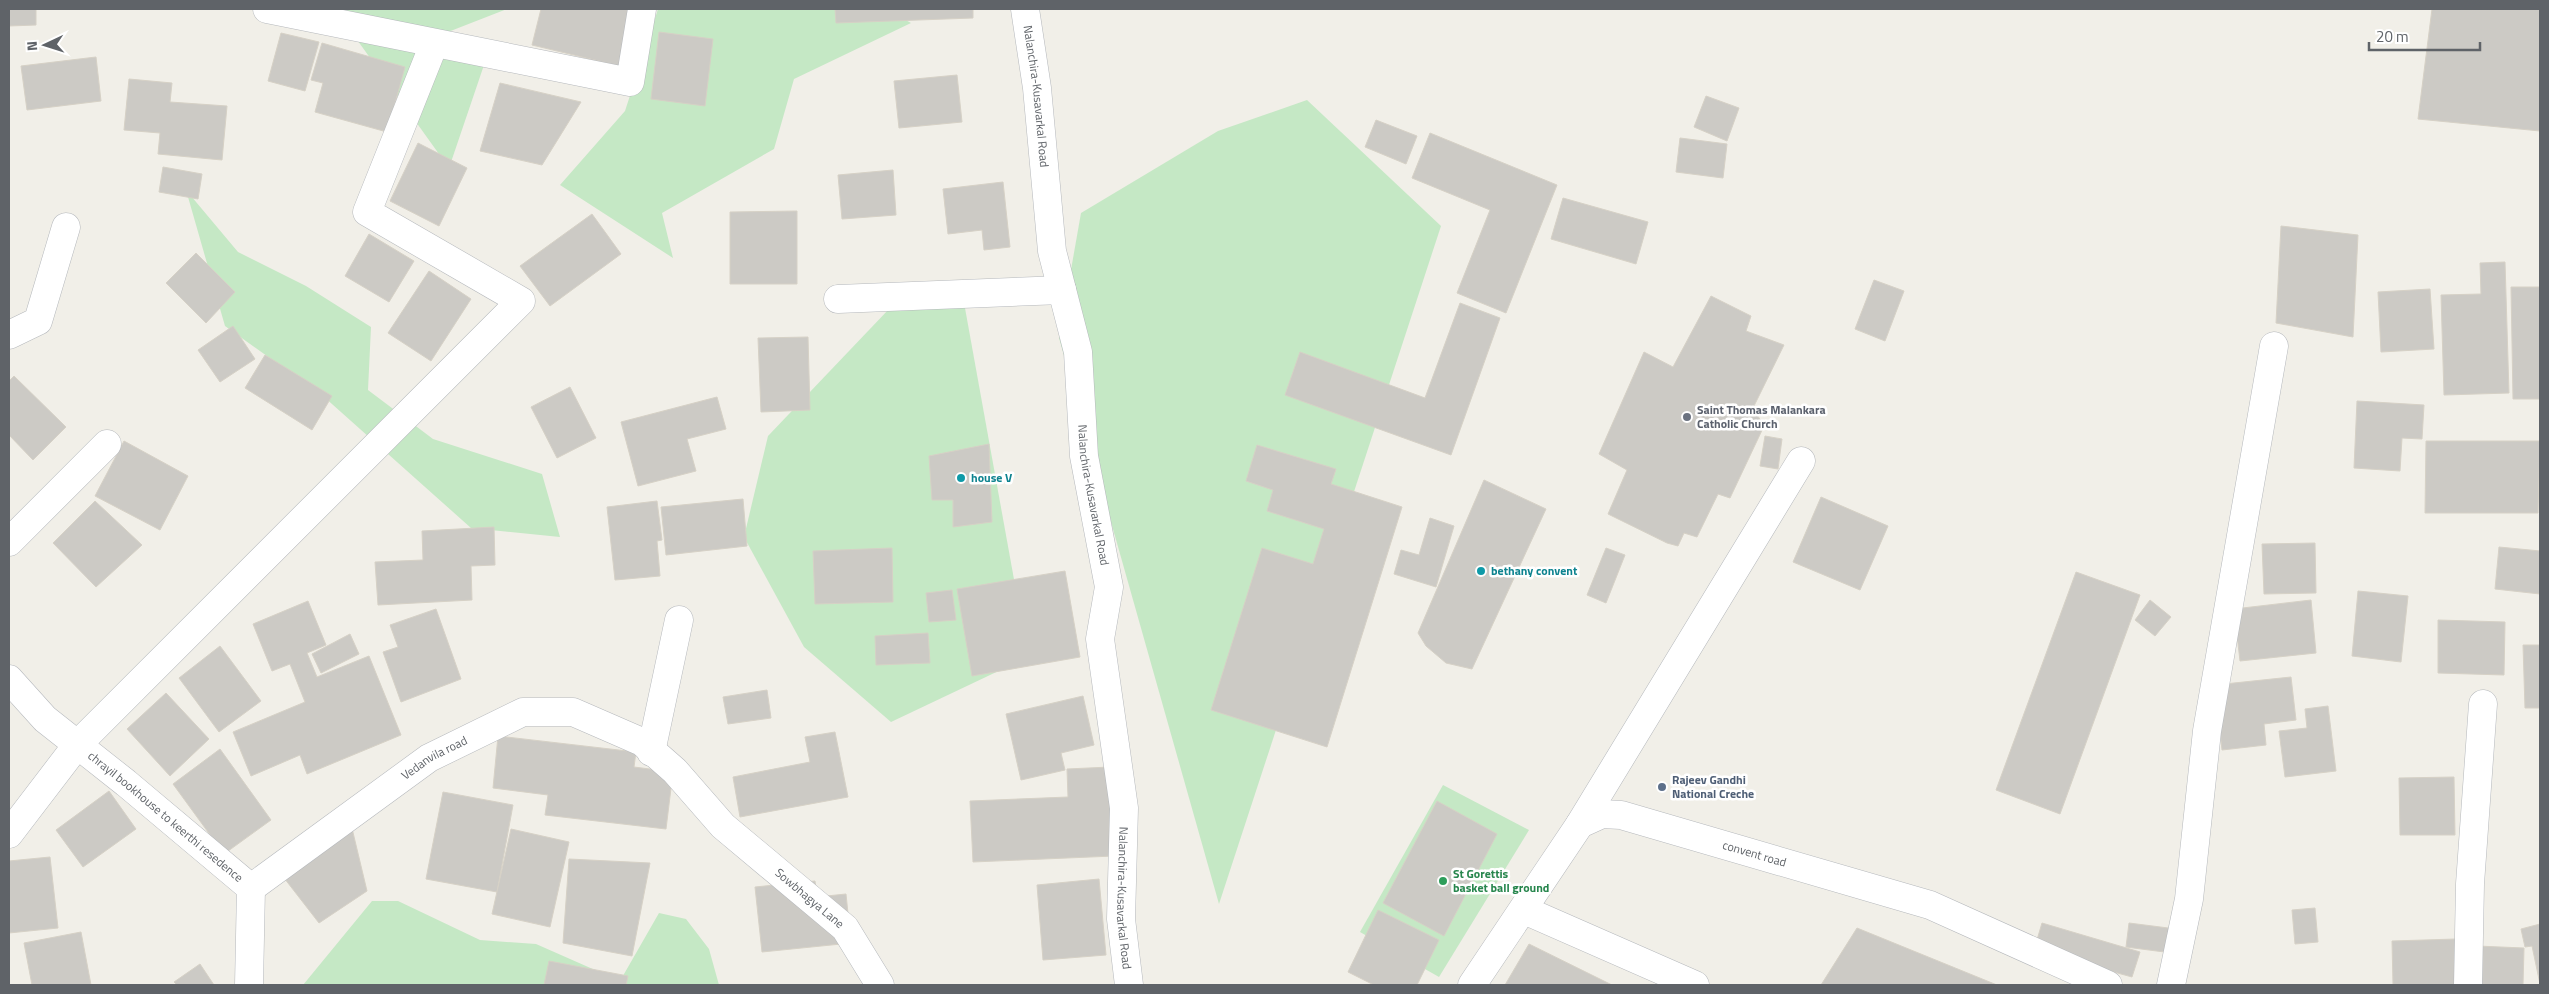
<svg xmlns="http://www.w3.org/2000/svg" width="2549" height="994" font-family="'Titillium Web',sans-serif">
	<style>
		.green { fill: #c5e8c5 }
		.building { fill: #cccac5; stroke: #d6d1c6 }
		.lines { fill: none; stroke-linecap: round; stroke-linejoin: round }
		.minor-casing { stroke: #b5b8bc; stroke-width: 29 }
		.minor { stroke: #fff; stroke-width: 28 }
		.worship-dot { fill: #6b7280; stroke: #fff; stroke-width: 2 }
		.culture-dot { fill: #0f9aa8; stroke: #fff; stroke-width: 2 }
		.service-dot { fill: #5c6f8a; stroke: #fff; stroke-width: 2 }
		.leisure-dot { fill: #2e9e5b; stroke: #fff; stroke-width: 2 }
		.labels { text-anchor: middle; stroke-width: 5; stroke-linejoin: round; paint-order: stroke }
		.street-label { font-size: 12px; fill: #5f6368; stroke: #fff }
		.worship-label { font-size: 12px; font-weight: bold; fill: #5b616d; stroke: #fff; text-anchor: start }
		.culture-label { font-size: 12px; font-weight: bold; fill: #0d838f; stroke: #fff; text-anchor: start }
		.service-label { font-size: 12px; font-weight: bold; fill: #4e5e75; stroke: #fff; text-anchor: start }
		.leisure-label { font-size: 12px; font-weight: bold; fill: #27864d; stroke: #fff; text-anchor: start }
	</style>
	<rect width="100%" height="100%" fill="#f1efe8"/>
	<g class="green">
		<path d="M335,9h172l-59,23 36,33 -35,103z"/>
		<path d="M658,9h228l25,14 -117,56 -20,70 -112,64 11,45 -113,-73 65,-74z"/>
		<path d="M1307,100l134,126 -222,678 -160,-566 22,-125 137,-82z"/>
		<path d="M186,190l52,62 68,34 65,41 -3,63 65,49 109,35 18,63 -89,-9 -148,-132 -98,-70z"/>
		<path d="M963,297l65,360 -137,65 -87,-75 -60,-110 24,-101 121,-127z"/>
		<path d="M1443,785l86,45 -90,147 -79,-45z"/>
		<path d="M372,901h26l82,39 56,4 84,37 39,-68 27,6 23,30 10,36h-416z"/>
	</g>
	<g class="building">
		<path d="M9,9h27v16l-27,1z"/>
		<path d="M541,9h96l-13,58 -92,-22z"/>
		<path d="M835,9h138v9l-137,5z"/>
		<path d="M2432,9h108v122l-122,-12z"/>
		<path d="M659,32l54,7 -8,67 -54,-7z"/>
		<path d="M281,33l38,9 -14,49 -37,-10z"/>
		<path d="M322,43l83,24 -18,65 -72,-20 8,-29 -12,-3z"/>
		<path d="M96,57l5,44 -74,9 -6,-44z"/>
		<path d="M957,75l5,47 -63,6 -5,-47z"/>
		<path d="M129,79l43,4 -2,19 57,4 -5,54 -64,-6 2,-21 -36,-3z"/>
		<path d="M500,83l81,19 -39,63 -62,-14z"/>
		<path d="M1706,96l33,12 -12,33 -33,-14z"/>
		<path d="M1376,120l41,16 -11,28 -41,-17z"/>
		<path d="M1430,133l127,52 -51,128 -49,-20 33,-83 -78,-32z"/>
		<path d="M1680,138l47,6 -4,34 -47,-6z"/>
		<path d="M418,143l49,25 -28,58 -49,-25z"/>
		<path d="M163,167l39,7 -4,25 -39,-7z"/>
		<path d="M893,170l3,45 -54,4 -4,-44z"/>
		<path d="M1003,182l7,65 -26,3 -2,-20 -34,4 -5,-45z"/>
		<path d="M1563,198l85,24 -12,42 -85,-25z"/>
		<path d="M797,211v73h-67v-72z"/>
		<path d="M592,214l29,40 -71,52 -30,-40z"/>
		<path d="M2281,226l77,9 -5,102 -77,-14z"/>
		<path d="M369,234l45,27 -25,41 -44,-26z"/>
		<path d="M196,253l39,39 -29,31 -40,-40z"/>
		<path d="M2505,262l4,131 -65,2 -3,-100 40,-1 -1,-31z"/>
		<path d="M429,271l42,28 -40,62 -43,-28z"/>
		<path d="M1874,280l30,11 -19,50 -30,-12z"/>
		<path d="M2511,287h29v112h-27z"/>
		<path d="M2430,289l4,60 -53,3 -3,-60z"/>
		<path d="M1711,296l40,20 -5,15 38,14 -31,63 11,18 -34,72 -12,-4 -21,43 -13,-4 -6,13 -11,-3 -59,-29 19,-44 -28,-16 45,-102 29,15z"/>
		<path d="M1460,303l40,15 -49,137 -166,-60 15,-43 125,46z"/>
		<path d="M233,326l22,33 -35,23 -22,-32z"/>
		<path d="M808,337l2,73 -49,2 -3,-74z"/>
		<path d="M265,355l67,41 -20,34 -67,-42z"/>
		<path d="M14,376l52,51 -33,33 -24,-25v-54z"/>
		<path d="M570,387l26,51 -39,20 -26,-51z"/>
		<path d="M717,397l9,32 -39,10 9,32 -58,15 -17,-64z"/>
		<path d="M2357,401l67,4 -2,34 -20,-1 -2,33 -46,-3z"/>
		<path d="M1765,436l17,3 -4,30 -18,-3z"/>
		<path d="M124,441l64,35 -28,54 -65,-34z"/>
		<path d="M2426,441h114l-2,72h-113z"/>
		<path d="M989,444l3,78 -39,5v-27h-21l-3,-44z"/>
		<path d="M1257,445l79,24 -5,15 71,23 -75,240 -116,-37 51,-162 51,16 11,-35 -57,-18 6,-21 -27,-9z"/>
		<path d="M1484,480l62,29 -74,160 -26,-6 -20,-17 -8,-13z"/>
		<path d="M1821,497l67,29 -28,64 -67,-28z"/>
		<path d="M743,499l4,47 -81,9 -5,-48z"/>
		<path d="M95,501l47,44 -46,42 -43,-44z"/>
		<path d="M657,501l5,39 -5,1 3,35 -45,4 -8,-73z"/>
		<path d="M1430,518l24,8 -18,61 -42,-13 7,-24 18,5z"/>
		<path d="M494,527l1,38 -24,1 1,34 -94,5 -3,-43 48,-2 -1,-29z"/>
		<path d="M2315,543l1,50 -52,1 -2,-50z"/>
		<path d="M2499,547l41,4v43l-45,-5z"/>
		<path d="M892,548l1,54 -78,2 -2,-53z"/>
		<path d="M1606,548l19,7 -19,48 -19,-8z"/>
		<path d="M1065,571l15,86 -108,19 -15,-87z"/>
		<path d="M2076,572l64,23 -80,219 -64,-24z"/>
		<path d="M952,590l4,30 -27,2 -3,-29z"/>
		<path d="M2358,591l50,5 -7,66 -49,-6z"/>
		<path d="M2150,600l21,17 -16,19 -20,-16z"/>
		<path d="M2311,600l5,53 -76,8 -6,-52z"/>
		<path d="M308,601l18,44 -19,8 10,24 52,-21 32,79 -94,39 -7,-19 -49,21 -18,-44 72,-30 -15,-38 -18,7 -19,-47z"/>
		<path d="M436,609l25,70 -60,23 -18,-50 15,-5 -8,-22z"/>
		<path d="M2438,620l67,2 -1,53 -66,-2z"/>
		<path d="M928,633l2,30 -54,2 -1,-29z"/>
		<path d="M350,634l9,20 -38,19 -9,-19z"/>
		<path d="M2523,645h17v63h-15z"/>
		<path d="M220,646l41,55 -42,31 -40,-54z"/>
		<path d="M2291,677l5,43 -32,4 2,21 -44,5 -7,-65z"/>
		<path d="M767,690l4,28 -43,6 -5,-27z"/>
		<path d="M166,693l43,46 -39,37 -43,-47z"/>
		<path d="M1083,696l11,49 -33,8 4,17 -44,10 -15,-66z"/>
		<path d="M2328,706l8,65 -51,6 -6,-46 28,-3 -2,-19z"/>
		<path d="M835,732l13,65 -108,20 -7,-40 77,-15 -5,-25z"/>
		<path d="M498,736l138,16 -2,15 39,5 -7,57 -121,-14 3,-20 -55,-7z"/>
		<path d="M220,749l51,71 -47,34 -51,-70z"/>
		<path d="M1110,767l4,89 -141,6 -3,-61 98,-4 -1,-28z"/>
		<path d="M2454,777l1,58h-55l-1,-57z"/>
		<path d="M109,791l27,38 -53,38 -27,-37z"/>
		<path d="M443,792l70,13 -16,87 -71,-13z"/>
		<path d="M1437,801l60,33 -53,102 -61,-33z"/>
		<path d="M350,820l17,71 -48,32 -38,-49z"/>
		<path d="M511,829l58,13 -19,85 -58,-13z"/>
		<path d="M50,857l8,71 -49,5v-72z"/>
		<path d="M569,859l81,4 -18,93 -69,-13z"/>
		<path d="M1099,879l7,76 -63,5 -6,-75z"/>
		<path d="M815,881l2,16 29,-3 5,49 -89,9 -7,-65z"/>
		<path d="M2315,908l3,34 -23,2 -3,-34z"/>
		<path d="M1378,910l61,30 -22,45h-43l-26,-13z"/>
		<path d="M2042,923l98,29 -8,25 -98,-27z"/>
		<path d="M2129,923l47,6 -4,24 -46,-6z"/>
		<path d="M2540,924v60l-8,-38 -7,1 -4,-18z"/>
		<path d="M1857,928l140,57h-176z"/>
		<path d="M81,932l10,53h-59l-8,-42z"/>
		<path d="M2456,939l1,46h-64l-1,-44z"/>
		<path d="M1529,944l83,41h-107z"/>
		<path d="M2477,946l47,2 -1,37h-47z"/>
		<path d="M549,961l79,15 -2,9h-82z"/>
		<path d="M200,964l14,21h-37l-3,-3z"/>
	</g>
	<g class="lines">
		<g class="minor-casing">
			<g id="minor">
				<path d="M267,9l363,73 12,-73"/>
				<path id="s1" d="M1025,9l12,79 15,163 26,101 6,104 25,131 -9,52 24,169 -3,111 8,66"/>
				<path d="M838,299l224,-9"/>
				<path d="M9,335l29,-14 28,-94"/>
				<path d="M9,542l98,-98"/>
				<path id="s2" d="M9,679l36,40 81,64 125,105 -2,97"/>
				<path d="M651,752l28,-132"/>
				<path d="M1580,824l221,-363"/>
				<path d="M9,834l68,-89 444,-444 -154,-89 67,-168"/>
				<path id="s3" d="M251,888l178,-130 94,-46h50l69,30 33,29 48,55 122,102 35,57"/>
				<path d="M1524,910l171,75"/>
				<path id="s4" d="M1472,985l108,-161 22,-10 19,1 309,90 178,80"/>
				<path d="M2171,985l18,-86 18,-168 67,-385"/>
				<path d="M2468,985l2,-101 13,-180"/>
			</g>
		</g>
		<use href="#minor" class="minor"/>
	</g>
	<circle class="worship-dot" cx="1687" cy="417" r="5"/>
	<g class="culture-dot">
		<circle cx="961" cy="478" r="5"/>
		<circle cx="1481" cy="571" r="5"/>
	</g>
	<circle class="service-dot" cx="1662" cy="787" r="5"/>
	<circle class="leisure-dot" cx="1443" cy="881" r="5"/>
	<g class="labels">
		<g class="street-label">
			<text dy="4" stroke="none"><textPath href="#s1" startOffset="88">Nalanchira-Kusavarkal Road</textPath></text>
			<text dy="4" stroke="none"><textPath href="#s1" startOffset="492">Nalanchira-Kusavarkal Road</textPath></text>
			<text dy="4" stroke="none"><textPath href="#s3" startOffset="225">Vedanvila road</textPath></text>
			<text dy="4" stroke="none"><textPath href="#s2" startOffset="209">chrayil bookhouse to keerthi resedence</textPath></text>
			<text dy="4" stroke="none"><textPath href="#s4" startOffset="376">convent road</textPath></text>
			<text dy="4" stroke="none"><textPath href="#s1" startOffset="899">Nalanchira-Kusavarkal Road</textPath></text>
			<text dy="4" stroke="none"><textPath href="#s3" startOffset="680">Sowbhagya Lane</textPath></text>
		</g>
		<g class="worship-label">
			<text x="1697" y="414">Saint Thomas Malankara<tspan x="1697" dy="14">Catholic Church</tspan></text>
		</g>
		<g class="culture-label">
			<text x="971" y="482">house V</text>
			<text x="1491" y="575">bethany convent</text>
		</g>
		<g class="service-label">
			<text x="1672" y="784">Rajeev Gandhi<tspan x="1672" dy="14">National Creche</tspan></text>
		</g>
		<g class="leisure-label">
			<text x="1453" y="878">St Gorettis<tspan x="1453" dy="14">basket ball ground</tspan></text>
		</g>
	</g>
	<rect width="2549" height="994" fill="none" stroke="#5f6368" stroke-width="20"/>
	<g transform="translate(45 45) rotate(266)" stroke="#ffffff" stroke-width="4" paint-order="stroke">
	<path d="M0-4L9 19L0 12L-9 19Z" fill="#5f6368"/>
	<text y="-8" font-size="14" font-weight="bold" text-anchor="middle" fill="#5f6368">N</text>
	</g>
	<path d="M2369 42v8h111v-8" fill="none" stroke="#5f6368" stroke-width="2.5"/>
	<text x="2376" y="42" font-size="15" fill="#5f6368" stroke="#ffffff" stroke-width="4" paint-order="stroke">20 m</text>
</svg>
